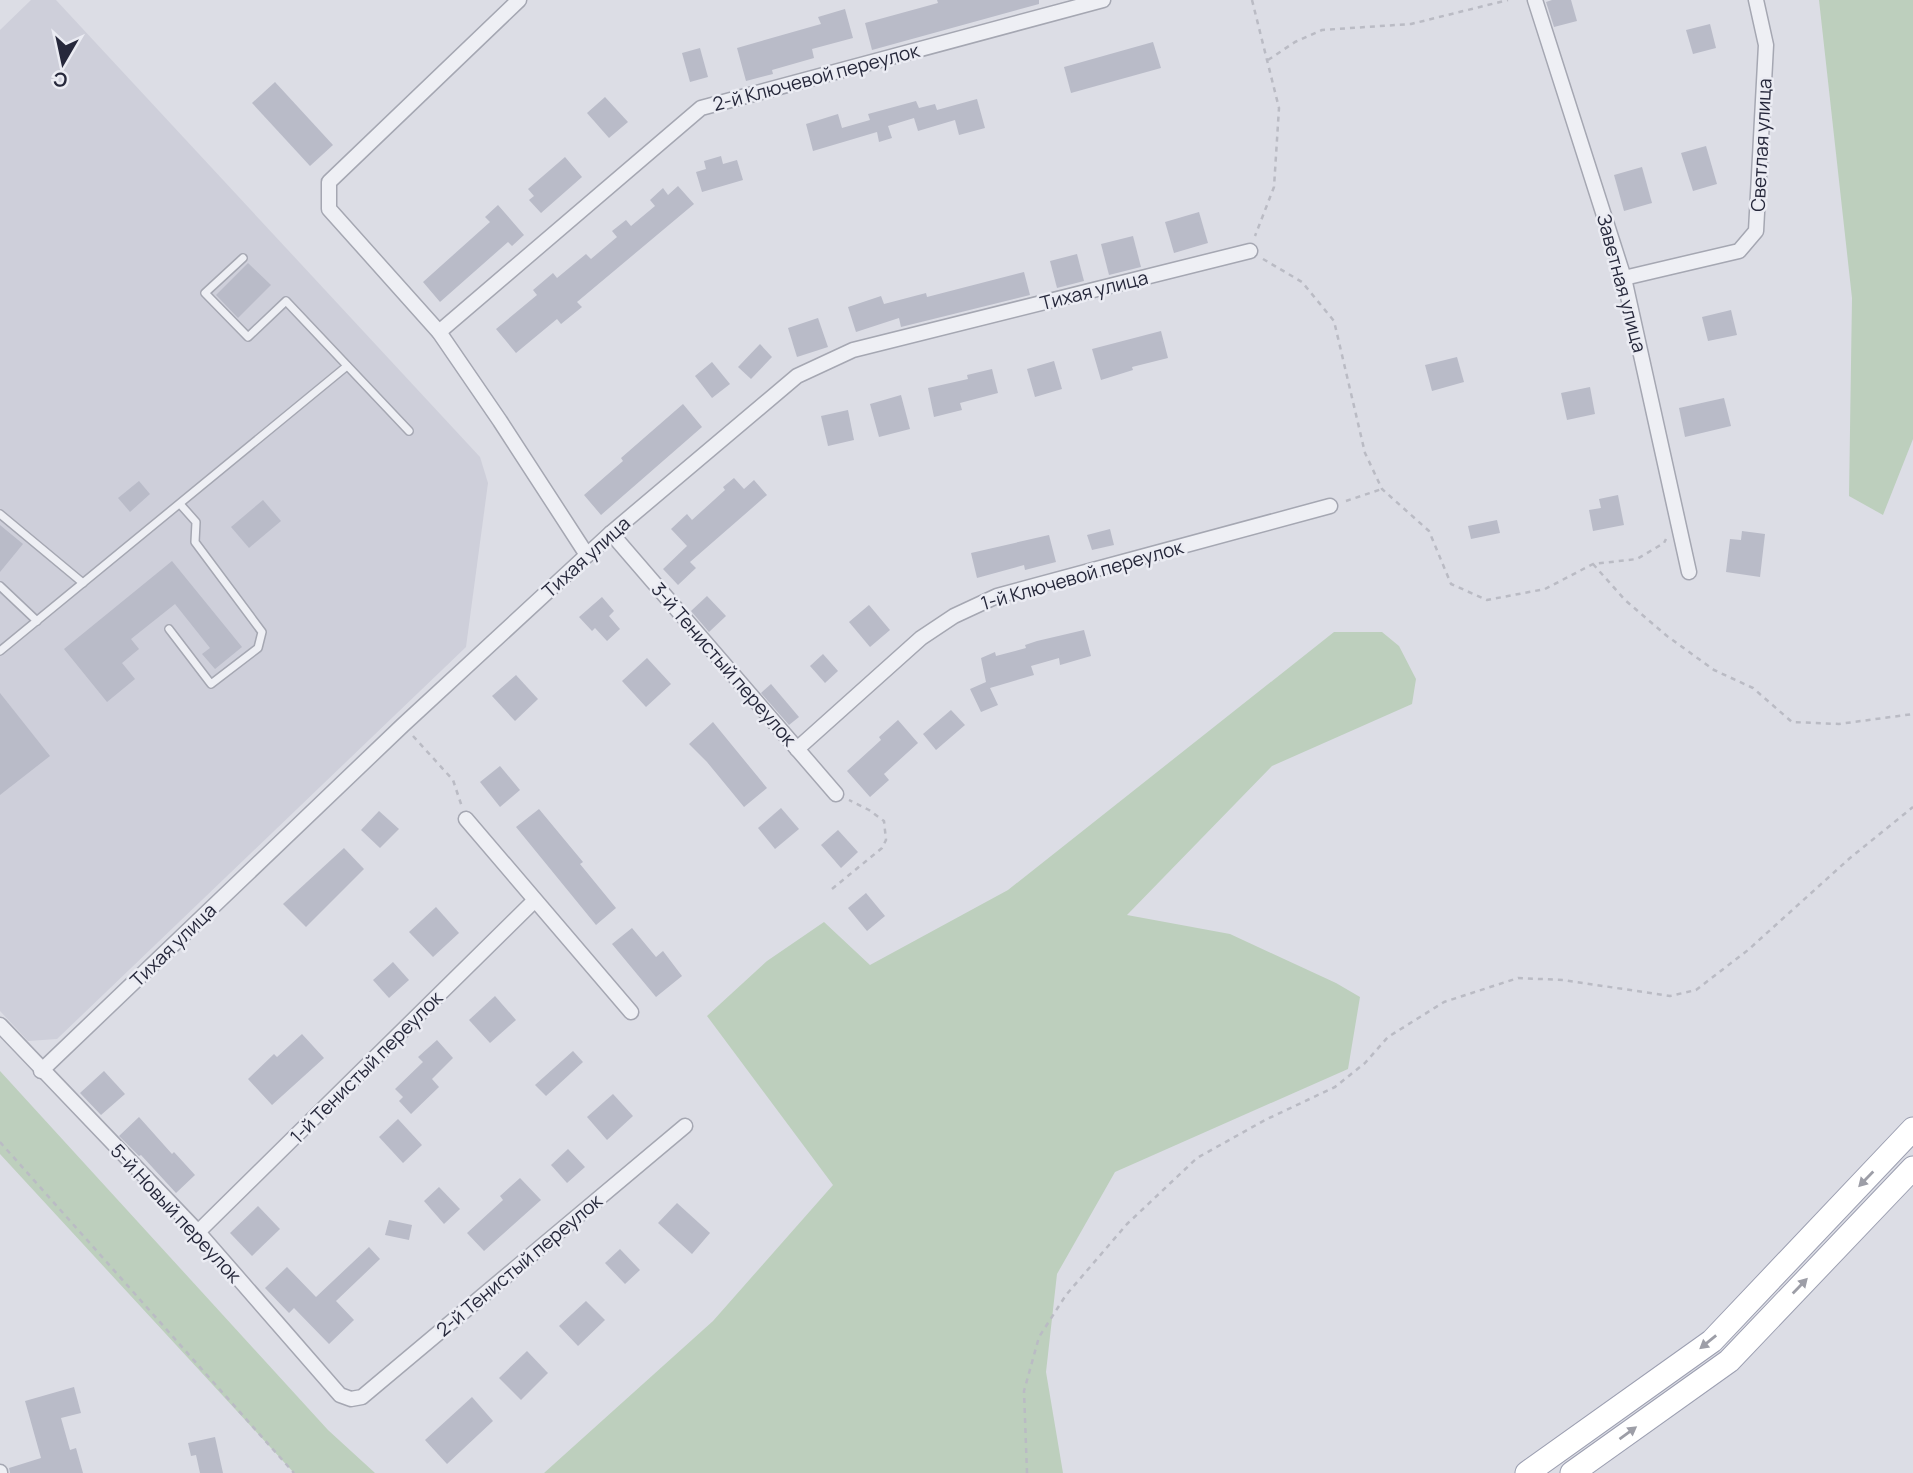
<svg xmlns="http://www.w3.org/2000/svg" width="1913" height="1473" font-family="Manrope,sans-serif">
	<style>
		.built { fill: #cecfda }
		.green { fill: #bdcfbd }
		.building { fill: #b9bbc8 }
		.lines { fill: none; stroke-linecap: round; stroke-linejoin: round }
		.lane-casing { stroke: #a5a7b2; stroke-width: 10 }
		.street-casing { stroke: #a5a7b2; stroke-width: 17 }
		.primary-casing { stroke: #9c9fb1; stroke-width: 25 }
		.path { stroke: #babbc4; stroke-width: 2.5; stroke-dasharray: 5 5; stroke-linecap: butt }
		.lane { stroke: #eeeff4; stroke-width: 7 }
		.street { stroke: #eeeff4; stroke-width: 14 }
		.primary { stroke: #fff; stroke-width: 23 }
		.oneway { fill: #9d9ea7 }
		.labels { text-anchor: middle; stroke-width: 5; stroke-linejoin: round; paint-order: stroke }
		.street-label { font-size: 19px; fill: #26283b; stroke: #ebecf3 }
	</style>
	<rect width="100%" height="100%" fill="#dcdde5"/>
	<path class="built" d="M31,0h25l424,457 8,26 -22,164 -409,392 -29,2 -28,-30v-981z"/>
	<g class="green">
		<path d="M1819,0h94v439l-30,76 -34,-19 3,-198z"/>
		<path d="M1334,632h48l17,14 17,33 -4,25 -140,62 -145,149 103,19 106,49 24,14 -12,72 -233,103 -58,102 -11,98 17,101h-519l169,-152 120,-136 -126,-169 60,-55 57,-39 46,43 138,-75z"/>
		<path d="M0,1071l328,359 47,43h-81l-294,-319z"/>
	</g>
	<g class="building">
		<path d="M937,0h102v4l-167,46 -7,-27 73,-20z"/>
		<path d="M1552,0h19l6,21 -23,6 -8,-25z"/>
		<path d="M845,9l8,29 -41,11 2,9 -42,12 1,4 -27,7 -9,-33 84,-24 -3,-7z"/>
		<path d="M1710,24l6,24 -23,6 -7,-24z"/>
		<path d="M1153,42l8,26 -90,25 -7,-26z"/>
		<path d="M700,48l8,29 -18,5 -8,-29z"/>
		<path d="M275,82l58,63 -23,21 -58,-63z"/>
		<path d="M605,97l23,25 -19,16 -22,-25z"/>
		<path d="M977,99l8,29 -26,7 -4,-15 -37,11 -4,-13 -26,8 4,12 -13,4 -2,-10 -64,19 -7,-27 32,-10 4,14 28,-8 -2,-6 48,-13 3,7 16,-4 2,6z"/>
		<path d="M1706,146l11,38 -24,7 -12,-38z"/>
		<path d="M721,156l2,8 14,-4 6,20 -41,12 -6,-20 10,-3 -2,-8z"/>
		<path d="M565,157l17,20 -41,36 -12,-13 5,-4 -6,-7z"/>
		<path d="M1642,167l10,36 -28,8 -10,-36z"/>
		<path d="M678,186l16,18 -117,98 5,5 -21,17 -4,-5 -41,34 -20,-24 41,-34 -4,-5 20,-17 4,5 29,-24 5,5 26,-22 -5,-6 14,-11 5,6 24,-20 -5,-6 13,-12 5,7z"/>
		<path d="M498,205l26,30 -12,11 -4,-4 -68,60 -17,-20 67,-60 -5,-5z"/>
		<path d="M1199,212l9,31 -34,10 -9,-31z"/>
		<path d="M1133,236l8,31 -32,8 -8,-31z"/>
		<path d="M1077,254l7,27 -27,7 -7,-27z"/>
		<path d="M248,263l23,22 -33,33 -22,-23z"/>
		<path d="M1024,272l6,23 -129,32 -2,-9 -43,14 -8,-25 33,-11 3,8 42,-11 1,4z"/>
		<path d="M1731,310l6,25 -29,6 -6,-24z"/>
		<path d="M818,318l10,29 -31,10 -9,-29z"/>
		<path d="M1161,331l7,27 -36,9 1,3 -32,10 -9,-31z"/>
		<path d="M760,344l12,13 -21,22 -13,-12z"/>
		<path d="M1457,357l7,25 -32,9 -7,-26z"/>
		<path d="M1054,361l8,28 -27,8 -8,-28z"/>
		<path d="M712,362l18,22 -18,14 -17,-22z"/>
		<path d="M992,369l6,24 -38,10 2,7 -28,7 -6,-29 40,-9 -1,-4z"/>
		<path d="M1590,387l5,27 -28,6 -6,-27z"/>
		<path d="M901,395l9,34 -31,8 -9,-33z"/>
		<path d="M1724,398l7,28 -46,11 -6,-29z"/>
		<path d="M683,404l19,23 -101,88 -17,-20 39,-34 -2,-3z"/>
		<path d="M848,410l6,30 -26,6 -7,-30z"/>
		<path d="M734,478l10,11 10,-9 13,15 -77,67 6,6 -18,17 -15,-16 24,-23 -16,-17 16,-15 5,6 33,-30 -2,-3z"/>
		<path d="M139,481l11,13 -20,18 -12,-14z"/>
		<path d="M1618,495l6,30 -31,6 -4,-21 12,-2 -2,-9z"/>
		<path d="M263,500l18,21 -32,27 -18,-21z"/>
		<path d="M1497,520l3,13 -29,6 -3,-13z"/>
		<path d="M0,525l23,19 -23,28z"/>
		<path d="M1110,529l4,16 -22,5 -5,-15z"/>
		<path d="M1742,531l23,3 -5,43 -34,-5 4,-33 11,1z"/>
		<path d="M1049,535l7,27 -31,8 -1,-5 -47,13 -6,-25z"/>
		<path d="M172,561l70,86 -27,22 -13,-15 8,-6 -35,-44 -44,35 8,10 -17,14 13,16 -28,23 -43,-53z"/>
		<path d="M707,596l19,20 -17,16 -18,-21z"/>
		<path d="M602,597l12,14 -5,5 11,13 -13,12 -12,-13 -3,3 -13,-14z"/>
		<path d="M869,605l21,25 -20,17 -21,-25z"/>
		<path d="M1084,630l7,26 -31,9 -1,-7 -28,8 3,9 -44,13 8,17 -17,7 -11,-23 16,-7 -5,-24 14,-6 1,4 30,-8 -1,-3 12,-4z"/>
		<path d="M823,654l15,17 -13,12 -15,-17z"/>
		<path d="M647,658l24,26 -25,23 -24,-26z"/>
		<path d="M516,675l22,24 -23,22 -23,-25z"/>
		<path d="M771,684l28,33 -10,8 -28,-32z"/>
		<path d="M0,693l50,63 -50,39z"/>
		<path d="M951,710l14,15 -29,25 -13,-16z"/>
		<path d="M898,720l20,23 -34,31 5,6 -19,17 -23,-26 34,-31 -2,-3z"/>
		<path d="M713,722l54,66 -23,19 -37,-45 -18,-18z"/>
		<path d="M500,766l20,24 -20,17 -20,-25z"/>
		<path d="M781,808l18,21 -24,20 -17,-21z"/>
		<path d="M539,809l44,53 -3,2 36,44 -20,17 -80,-98z"/>
		<path d="M379,811l20,18 -19,19 -19,-18z"/>
		<path d="M838,830l20,22 -17,16 -20,-23z"/>
		<path d="M344,848l20,21 -58,58 -23,-23z"/>
		<path d="M866,893l19,23 -18,15 -19,-23z"/>
		<path d="M436,907l23,26 -26,24 -24,-25z"/>
		<path d="M632,928l24,29 7,-6 19,25 -26,21 -44,-53z"/>
		<path d="M393,962l16,18 -20,18 -16,-18z"/>
		<path d="M495,996l21,24 -26,23 -21,-23z"/>
		<path d="M302,1034l22,24 -52,47 -24,-26 26,-25 3,3z"/>
		<path d="M437,1040l16,18 -21,21 7,8 -28,27 -12,-13 4,-4 -8,-8 28,-27 -5,-5z"/>
		<path d="M573,1051l10,11 -37,34 -11,-11z"/>
		<path d="M104,1071l21,23 -24,21 -21,-22z"/>
		<path d="M613,1094l20,22 -26,24 -20,-23z"/>
		<path d="M139,1117l33,37 2,-2 21,23 -19,18 -35,-38 -2,1 -20,-20z"/>
		<path d="M398,1119l24,26 -19,18 -24,-26z"/>
		<path d="M568,1149l17,18 -18,16 -16,-18z"/>
		<path d="M520,1178l21,22 -57,51 -17,-18 36,-33 -3,-4z"/>
		<path d="M439,1187l21,22 -16,15 -20,-23z"/>
		<path d="M677,1203l33,30 -18,21 -34,-31z"/>
		<path d="M258,1206l22,23 -28,27 -22,-23z"/>
		<path d="M389,1220l23,5 -3,15 -24,-5z"/>
		<path d="M369,1247l11,12 -44,42 18,19 -25,24 -35,-36 -5,5 -24,-25 22,-21 29,30z"/>
		<path d="M620,1249l20,21 -15,14 -20,-21z"/>
		<path d="M586,1301l19,19 -27,26 -19,-20z"/>
		<path d="M527,1351l21,22 -27,27 -22,-22z"/>
		<path d="M74,1387l7,26 -20,5 9,32 6,-2 7,25h-73l-1,-5 32,-10 -16,-57z"/>
		<path d="M472,1397l21,24 -46,43 -22,-24z"/>
		<path d="M215,1437l8,36h-23l-4,-18 -5,1 -3,-13z"/>
	</g>
	<g class="lines">
		<g class="lane-casing">
			<g id="lane">
				<path d="M243,258l-38,35 43,44 38,-36 123,130"/>
				<path d="M0,514l83,69"/>
				<path d="M0,586l37,35"/>
				<path d="M169,629l42,55 47,-36 4,-16 -67,-90 1,-20 -16,-18"/>
				<path d="M0,651l347,-285"/>
			</g>
		</g>
		<g class="street-casing">
			<g id="street">
				<path d="M519,0l-190,182v27l110,123 61,89 87,134"/>
				<path d="M1535,0l89,278 65,294"/>
				<path d="M1624,278l115,-27 17,-20 10,-186 -10,-45"/>
				<path d="M439,332l262,-224 402,-108"/>
				<path d="M611,533l225,261"/>
				<path d="M797,749l124,-111 33,-22 43,-20 333,-90"/>
				<path d="M466,819l165,193"/>
				<path d="M0,1025l198,207 142,163 11,4 11,-2 323,-271"/>
				<path d="M41,1071l362,-346 208,-192 186,-157 56,-26 397,-99"/>
				<path d="M198,1232l336,-331"/>
				<path d="M0,1472v1"/>
			</g>
		</g>
		<g class="primary-casing">
			<g id="primary">
				<path d="M1527,1473l185,-132 201,-212"/>
				<path d="M1572,1473l157,-112 184,-193"/>
			</g>
		</g>
		<g class="path">
			<path d="M1252,0l27,108 -5,79 -19,49"/>
			<path d="M1268,60l27,-18 27,-12 89,-6 97,-24"/>
			<path d="M1263,259l39,23 32,39 31,132 17,36 47,42 22,53 36,16 58,-11 48,-25 44,-5 27,-16 2,-4"/>
			<path d="M1346,501l36,-12"/>
			<path d="M1593,564l32,36 42,36 47,34 39,18 39,34 47,2 74,-10"/>
			<path d="M413,736l40,44 9,27"/>
			<path d="M832,889l50,-41 4,-8 -2,-19 -15,-11 -20,-10"/>
			<path d="M0,1142l294,331"/>
			<path d="M1027,1473l-3,-82 15,-54 27,-42 61,-71 70,-66 68,-38 70,-33 30,-24 23,-26 56,-35 74,-24 45,2 107,16 26,-6 52,-40 102,-92 63,-51"/>
		</g>
		<use href="#lane" class="lane"/>
		<use href="#street" class="street"/>
		<use href="#primary" class="primary"/>
	</g>
	<defs><path id="oneway-solid" d="M-6-.8H1V-3.2L6.5 0L1 3.2V.8H-6Z" transform="scale(1.75)"/></defs>
	<g class="oneway">
		<use href="#oneway-solid" transform="translate(1866 1179) rotate(134)"/>
		<use href="#oneway-solid" transform="translate(1800 1286) rotate(-46)"/>
		<use href="#oneway-solid" transform="translate(1708 1342) rotate(141)"/>
		<use href="#oneway-solid" transform="translate(1628 1433) rotate(-36)"/>
	</g>
	<g class="labels">
		<g class="street-label">
			<text transform="translate(816 77) rotate(-15)" y="7">2-й Ключевой переулок</text>
			<text transform="translate(1761 145) rotate(-87)" y="7">Светлая улица</text>
			<text transform="translate(1622 283) rotate(75)" y="7">Заветная улица</text>
			<text transform="translate(1094 290) rotate(-14)" y="7">Тихая улица</text>
			<text transform="translate(586 557) rotate(-42)" y="7">Тихая улица</text>
			<text transform="translate(1082 575) rotate(-16)" y="7">1-й Ключевой переулок</text>
			<text transform="translate(724 664) rotate(49)" y="7">3-й Тенистый переулок</text>
			<text transform="translate(173 945) rotate(-44)" y="7">Тихая улица</text>
			<text transform="translate(366 1067) rotate(-45)" y="7">1-й Тенистый переулок</text>
			<text transform="translate(176 1213) rotate(47)" y="7">5-й Новый переулок</text>
			<text transform="translate(519 1265) rotate(-40)" y="7">2-й Тенистый переулок</text>
		</g>
	</g>
	<g transform="translate(63 63) rotate(189)" stroke="#ebecf3" stroke-width="5" paint-order="stroke">
	<path d="M0-5L12 26L0 18L-12 26Z" fill="#26283b"/>
	<text y="-10" font-size="19" font-weight="bold" text-anchor="middle" fill="#26283b">С</text>
	</g>
</svg>
